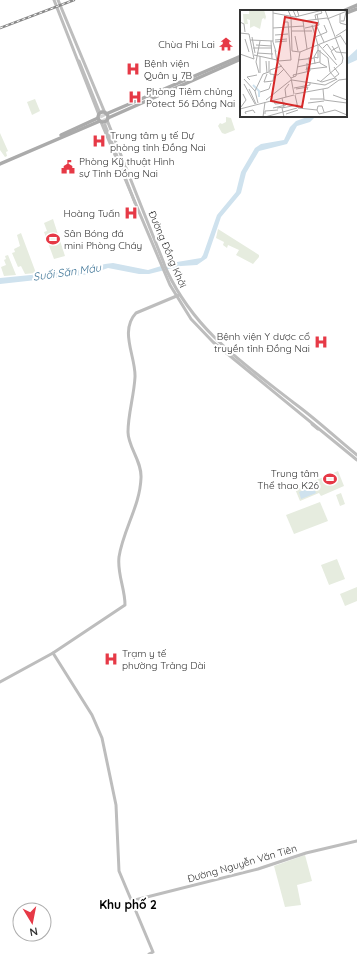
<svg xmlns="http://www.w3.org/2000/svg" width="357" height="954" font-family="Quicksand,sans-serif">
	<style>
		.green { fill: #e6ecdf }
		.water { fill: #cfe2ee }
		.lines { fill: none; stroke-linecap: round; stroke-linejoin: round }
		.secondary-tunnel { stroke: #d6d6d6; stroke-width: 3; stroke-dasharray: 3 1.5; stroke-linecap: butt }
		.secondary { stroke: #bdbdbd; stroke-width: 3 }
		.primary { stroke: #ababab; stroke-width: 3.5 }
		.rail-casing { stroke: #888; stroke-width: 2.5 }
		.rail { stroke: #fff; stroke-width: 1; stroke-dasharray: 3; stroke-linecap: butt }
		.labels { text-anchor: middle; stroke-width: 4; stroke-linejoin: round; paint-order: stroke }
		.poi-label { font-size: 10px; fill: #333; stroke: #fff; text-anchor: start }
		.street-label { font-size: 10px; fill: #333; stroke: #fff }
		.water-label { font-size: 11px; font-style: italic; fill: #3f7597; stroke: #fff }
		.quarter-label { font-size: 12px; font-weight: bold; fill: #000; stroke: #fff }
		.inset-river { fill: none; stroke: #cfe2ee; stroke-width: 2 }
		.inset-road { fill: none; stroke: #adadad; stroke-width: 1 }
		.view { fill: #d62828; fill-opacity: 0.15; stroke: #d62828; stroke-width: 2 }
		.inset-edge { fill: none; stroke: #333; stroke-width: 2 }
	</style>
	<rect width="100%" height="100%" fill="#fff"/>
	<g class="green">
		<path d="M35,99l5,12 -8,4 -5,-13z"/>
		<path d="M226,117l5,1 4,12 -10,4 -3,-1 -4,-7 2,-3 2,1 4,-2z"/>
		<path d="M0,133l8,18 -2,1 1,4 -2,1 -5,-7z"/>
		<path d="M53,219l12,37 -11,3 -10,-27 3,-1 -3,-8z"/>
		<path d="M218,229l41,26v2l-6,7 -17,-9 3,-5 -11,-5 -1,3 -4,-3 1,-3 -8,-4z"/>
		<path d="M21,233l15,40 -11,1 -4,-8 -3,1 -6,-14 3,-1 -1,-3 6,-3 -3,-11z"/>
		<path d="M8,255l8,20 -12,1 -3,-9 5,-2 -2,-5 2,-1 -1,-3z"/>
		<path d="M338,471l6,15 -23,10 -2,-3 -19,8 -5,-12z"/>
		<path d="M341,493l4,11 -5,2 -4,-11z"/>
		<path d="M320,502l8,19 -34,13 -8,-19z"/>
		<path d="M337,559l8,20 -16,6 -8,-20z"/>
		<path d="M357,587v14l-12,5 -5,-12z"/>
		<path d="M305,855l7,26 -15,4 4,20 -16,2 -11,-41z"/>
	</g>
	<g class="water">
		<path d="M357,49v11l-11,5v-6z"/>
		<path d="M310,116h6l-6,6 -13,4 -10,18 -28,7 -13,22 -5,20 -20,24 -14,41 -10,7 -16,1 -32,8h-10l-31,-6 -17,6 -91,10v-6l82,-8 23,-6 8,-1 35,7 23,-7 30,-5 2,-3 14,-40 19,-23 5,-20 14,-24 6,-4 23,-4 6,-13 6,-6z"/>
		<path d="M313,486l3,7 -15,6 -2,-7z"/>
	</g>
	<g class="lines">
		<g class="secondary-tunnel">
			<path d="M101,110l6,14"/>
			<path d="M99,111l6,14"/>
		</g>
		<g class="secondary">
			<path d="M54,0l45,115"/>
			<path d="M58,0l47,113"/>
			<path d="M79,61l20,50"/>
			<path d="M107,120l60,151c28,60 76,92 127,132 22,16 42,35 63,52"/>
			<path d="M101,122l69,163 21,34 22,23 144,118"/>
			<path d="M105,125l30,78"/>
			<path d="M312,424l6,5"/>
			<path d="M53,653l39,62 10,23 14,67 3,66 34,81 -4,2"/>
			<path d="M0,682l53,-29 72,-48c0,-17 -8,-31 -6,-48 4,-27 21,-51 22,-79 1,-17 -13,-31 -13,-46 0,-18 6,-36 7,-55 1,-20 -16,-46 1,-64l43,-18"/>
			<path d="M131,901l127,-32 48,-16 51,-12"/>
		</g>
		<g class="primary">
			<path d="M343,11l14,-6"/>
			<path d="M346,13l11,-4"/>
			<circle cx="103" cy="117" r="5"/>
			<path d="M106,114l135,-58"/>
			<path d="M108,118l133,-59"/>
			<path d="M61,135l37,-17"/>
			<path d="M0,164l100,-43"/>
		</g>
		<g class="rail-casing">
			<path id="rail" d="M0,28l74,-28"/>
		</g>
		<use href="#rail" class="rail"/>
	</g>
	<defs>
		<g id="temple-bare" transform="scale(1.08)"><path d="M0-6L5-2H3V0L6.5 2.5H4V6H1.5V3h-3V6H-4V2.5H-6.5L-3 0V-2H-5Z" fill="#e63946" stroke="#fff" stroke-width="2.5" paint-order="stroke"/></g>
		<g id="hospital-bare" transform="scale(1.08)"><path d="M-5-5h3v3.5h4V-5h3V5h-3V1.5h-4V5h-3Z" fill="#e63946" stroke="#fff" stroke-width="2.5" paint-order="stroke"/></g>
		<g id="civic-bare" transform="scale(1.08)"><path d="M-.6-6.5H3V-4.5H.6V-3L4-1V1h2V6H-6V1h2V-1L-.6-3ZM-1.2 2.5V6h2.4V2.5Z" fill="#e63946" stroke="#fff" stroke-width="2.5" paint-order="stroke"/></g>
		<g id="stadium-bare" transform="scale(1.08)"><path d="M0-5a6.5 5 0 1 0 0 10a6.5 5 0 1 0 0-10ZM-3.5-1.8h7v3.6h-7Z" fill="#e63946" stroke="#fff" stroke-width="2.5" paint-order="stroke"/></g>
	</defs>
	<g fill-rule="evenodd">
		<use href="#temple-bare" x="226" y="44"/>
		<use href="#hospital-bare" x="133" y="69"/>
		<use href="#hospital-bare" x="135" y="97"/>
		<use href="#hospital-bare" x="99" y="141"/>
		<use href="#civic-bare" x="68" y="167"/>
		<use href="#hospital-bare" x="131" y="213"/>
		<use href="#stadium-bare" x="53" y="239"/>
		<use href="#hospital-bare" x="321" y="342"/>
		<use href="#stadium-bare" x="330" y="479"/>
		<use href="#hospital-bare" x="111" y="659"/>
	</g>
	<g class="labels">
		<g class="poi-label">
			<text x="215" y="48" text-anchor="end">Chùa Phi Lai</text>
			<text x="144" y="67">Bệnh viện<tspan x="144" dy="12">Quân y 7B</tspan></text>
			<text x="146" y="95">Phòng Tiêm chủng<tspan x="146" dy="12">Potect 56 Đồng Nai</tspan></text>
			<text x="110" y="139">Trung tâm y tế Dự<tspan x="110" dy="12">phòng tỉnh Đồng Nai</tspan></text>
			<text x="79" y="165">Phòng Kỹ thuật Hình<tspan x="79" dy="12">sự Tỉnh Đồng Nai</tspan></text>
			<text x="120" y="217" text-anchor="end">Hoàng Tuấn</text>
			<text x="64" y="237">Sân Bóng đá<tspan x="64" dy="12">mini Phòng Cháy</tspan></text>
			<text x="310" y="340" text-anchor="end">Bệnh viện Y dược cổ<tspan x="310" dy="12">truyền tỉnh Đồng Nai</tspan></text>
			<text x="319" y="477" text-anchor="end">Trung tâm<tspan x="319" dy="12">Thể thao K26</tspan></text>
			<text x="122" y="657">Trạm y tế<tspan x="122" dy="12">phường Trảng Dài</tspan></text>
		</g>
		<g class="street-label">
			<text transform="translate(168 249) rotate(67)" y="4">Đường Đồng Khởi</text>
			<text transform="translate(242 863) rotate(-16)" y="4">Đường Nguyễn Văn Tiên</text>
		</g>
		<g class="water-label">
			<text transform="translate(67 272) rotate(-8)" y="4">Suối Săn Máu</text>
		</g>
		<g class="quarter-label">
			<text x="128" y="909">Khu phố 2</text>
		</g>
	</g>
	<g transform="translate(240 10)">
		<rect width="107" height="107" fill="#fff"/>
		<path d="M9,0h15l2,7 -1,3 -1,-2 -2,1 -2,10 -6,-3 -4,2v-8l-3,-1 1,5h-4l-1,-10h6z" fill="#e6ecdf"/>
		<path class="inset-river" d="M13,75l6,6v6"/>
		<path class="inset-road" d="M33,0v32l3,10M48,0l3,7 1,34 8,1M53,0l3,7 3,-1 -2,-6M33,3l22,4 28,-7M100,4v9l7,2M87,9l20,-8M76,10l-1,-5 7,-2 -1,-2M101,11h3l2,-9M0,12l4,2 1,8M72,15l6,20M77,17l7,15M33,18l31,-2M65,18l14,-3 -2,-11M52,21h20M0,23l9,1 5,25M35,25l13,-1M100,25l7,11M55,26l3,15M96,26l11,-7M12,27l3,16M75,27l12,-5 -3,-7M5,29l4,13M10,30l23,1M35,30l12,-1M31,31l1,18M35,32l12,-1M16,35l16,1M78,35v5l10,8 2,14 7,8M79,35l18,20M92,36l4,6 11,1M13,38h19M83,38l4,-4 4,6M67,39l-4,-28 24,-3M35,40l2,11 14,17 3,16M80,40v13l7,4M17,43l16,1M0,44l14,5M14,45l23,5M20,46v17M74,47l4,1v-8M58,50l16,-2M96,50l-5,-9 7,-4M26,51l1,12M38,51l13,-1 -3,-38h-3M67,53v4l1,3h-2l1,-3M75,54l-1,-7 4,-7M42,56l-12,4v4l8,1 6,-6M57,57l23,-5M94,57l5,7 -4,3M70,59l17,-2M19,63l-3,-11 4,-21M27,64l-3,8 9,-1 1,-6M54,67l-1,-2 17,-4 -1,-14M51,68l5,-2 4,-24 40,-16M4,69l11,12 3,12M10,70l-3,-3 10,-2M52,70l33,5 12,-6M77,70l5,2 13,-4M80,72l22,-19 1,-5 -18,-48M4,74l11,20M54,78l16,-3v-3M9,79l7,15M56,79l12,-2 -1,3M83,79l1,11 23,3M15,81l8,-17 6,-2v-11M20,82l9,-3 2,-6M55,84l33,-6 11,-8 8,-1M55,85l3,13M93,85l14,5M46,87l-1,-8 4,-5M70,89h14M26,90l25,-20M34,90l1,4 10,-1M68,93l16,-2M1,97l5,-7 -3,-6M33,98l13,-3M37,98l7,-1 -2,-9M58,98l19,2M0,99l54,-14M77,100l2,4 16,-4 12,5M77,100l1,-4h4l2,6M6,104l-1,-2 8,-2 2,3M25,104v-3l13,-1M46,104l12,-4M23,107l2,-15M25,107l32,-9M44,107l-2,-9 15,-3"/>
		<path class="view" d="M45,7l32,6 -15,84 -31,-6z"/>
		<rect width="107" height="107" class="inset-edge"/>
	</g>
	<g transform="translate(32 922) rotate(170)"><circle r="19" fill="#ffffff" stroke="#adadad"/>
	<path d="M0-3L7 15L0 10L-7 15Z" fill="#e63946"/>
	<text y="-6" font-size="11" font-weight="bold" text-anchor="middle" fill="#333333">N</text>
	</g>
</svg>
